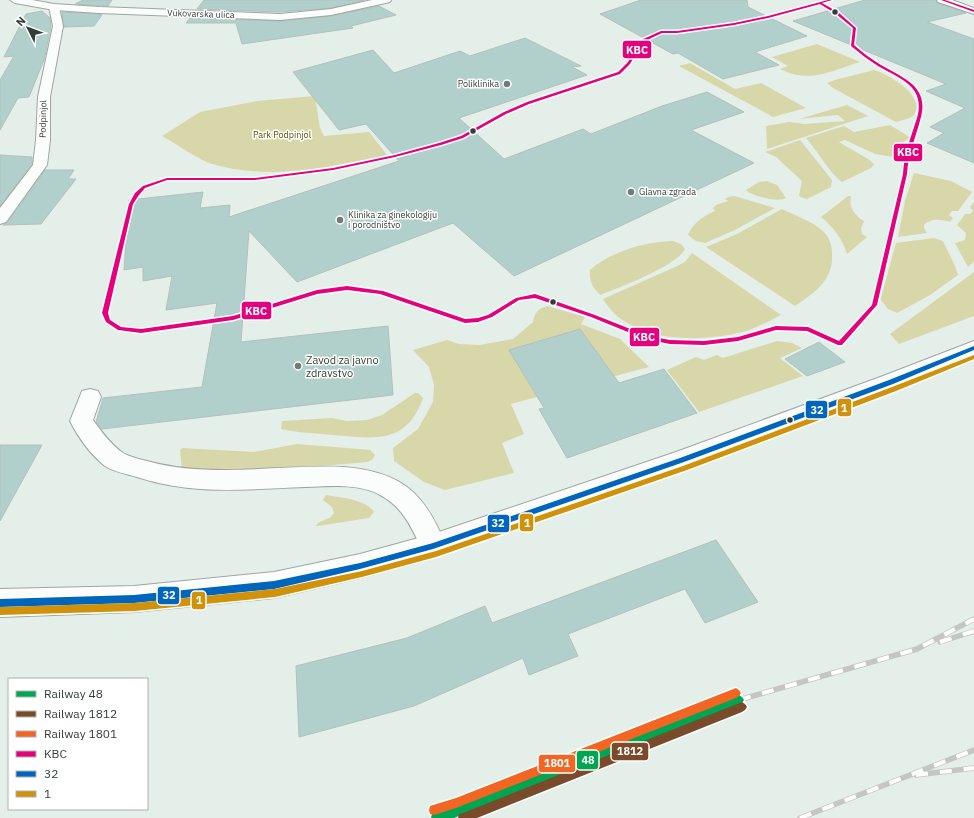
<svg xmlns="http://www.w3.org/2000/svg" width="974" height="818" font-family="'IBM Plex Sans',sans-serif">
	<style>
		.green { fill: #d8d7aa }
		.building { fill: #b1d0cc; stroke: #b5bfbb }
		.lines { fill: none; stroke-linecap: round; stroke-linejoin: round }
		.minor-casing { stroke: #9ea6a2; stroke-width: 2 }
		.major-casing { stroke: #9ea6a2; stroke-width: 2 }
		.minor { fill: #fbfdfc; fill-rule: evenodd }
		.major { fill: #fbfdfc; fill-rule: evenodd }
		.rail-casing { stroke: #c4c6c4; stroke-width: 5.5 }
		.rail { stroke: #fff; stroke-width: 4; stroke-dasharray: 12; stroke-linecap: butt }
		.bus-1-casing { stroke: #fff; stroke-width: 3 }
		.bus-2-casing { stroke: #fff; stroke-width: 3 }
		.bus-3-casing { stroke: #fff; stroke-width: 3 }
		.bus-1 { fill: #e5007d; fill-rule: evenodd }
		.bus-2 { fill: #0065bd; fill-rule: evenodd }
		.bus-3 { fill: #d0910b; fill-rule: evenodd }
		.rail-1-casing { stroke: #fff; stroke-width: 3 }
		.rail-2-casing { stroke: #fff; stroke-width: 3 }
		.rail-3-casing { stroke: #fff; stroke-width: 3 }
		.rail-1 { fill: #00a651; fill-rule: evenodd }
		.rail-2 { fill: #7a4b2a; fill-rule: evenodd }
		.rail-3 { fill: #f26522; fill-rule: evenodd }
		.bus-dot { fill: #343c37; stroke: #fff; stroke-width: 1.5 }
		.poi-dot { fill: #727b75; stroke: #fff; stroke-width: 1.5 }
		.labels { text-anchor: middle; stroke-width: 3; stroke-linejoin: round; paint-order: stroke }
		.far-street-label { font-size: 9px; fill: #343c37; stroke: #fff }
		.far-poi-label { font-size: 9px; fill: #343c37; stroke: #fff; text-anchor: start }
		.far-park-label { font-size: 9px; fill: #5b5203; stroke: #fff }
		.poi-label { font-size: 11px; fill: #343c37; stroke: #fff; text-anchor: start }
		.line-badge { stroke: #fff; stroke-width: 1.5 }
		.badge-label { font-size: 11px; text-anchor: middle; font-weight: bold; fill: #fff }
	</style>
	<rect width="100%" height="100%" fill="#e4efe9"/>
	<g class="green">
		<path d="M817,44l43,18c-29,9 -51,22 -80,7l8,-3 -16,-9z"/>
		<path d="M690,63l45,26 26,-6 45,25 -33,9 -94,-51z"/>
		<path d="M874,70c14,4 53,26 40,45 -3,4 -13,5 -18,7l-63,-34 -6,-5 8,-3z"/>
		<path d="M315,96l5,32 4,8 45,-4 18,23c-58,12 -116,26 -175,9 -13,-4 -37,-21 -50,-28l38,-24 57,-11z"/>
		<path d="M847,105l21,11 -101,33 -1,-23 23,-4 15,2 41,-3 -7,-6 -39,4z"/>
		<path d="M890,125l18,11 1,2 -10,7 5,8 -4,5 -25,-4 -30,-14 -6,2 29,17 6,5 -3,4 -29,14c-11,-7 -25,-32 -36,-44l38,-12 10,6z"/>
		<path d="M800,140l32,40 -1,7 -24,12 -7,-2 -1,-2 3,-14 -26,-24 -11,-5z"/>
		<path d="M914,173l37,8 21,11 -14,19h-6l-3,4 4,3 -3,4c-8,-3 -20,-4 -26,3v3l3,5 -29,4 7,-36z"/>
		<path d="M767,181l10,4 9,13c-7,5 -35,-2 -40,-8l13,-8z"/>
		<path d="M734,196l41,12 -40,22 -30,13 -9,-2 -8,-6c5,-12 15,-19 27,-24l-2,-3 3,-3 12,-4 -3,-2 3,-2z"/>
		<path d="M848,196h3c-2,12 3,19 13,25l-3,8 1,5 5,3 -20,17c-5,-16 -13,-26 -26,-37z"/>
		<path d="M974,202v60l-6,5 -13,-24 10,-3 1,-7 -9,-8 8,-11h5l3,-3 -3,-4z"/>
		<path d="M782,209c14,7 30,12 41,22 7,7 9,14 9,23 2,25 -17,39 -37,52l-89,-59 31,-13z"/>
		<path d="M934,238l9,3 12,25 3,9 -28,20 -33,18 -9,-4 -7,-9v-2l15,-55z"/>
		<path d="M673,241l8,3 4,5c-8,17 -67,39 -85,46 -8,-8 -11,-14 -10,-25 22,-19 54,-28 83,-29z"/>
		<path d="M692,253l89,62c-12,6 -26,14 -39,17 -30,8 -65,8 -95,1l1,-2c-22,-7 -33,-13 -45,-32l72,-32 10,-5z"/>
		<path d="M974,272v44l-75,28 -9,-10z"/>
		<path d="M547,306l38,11 -4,7 39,15 29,28 -138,37 13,30 -22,9 12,30 -69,17 -21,-8 -30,-21 -1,-13 25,-19 15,-27 1,-17 -5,-18 -16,-17 34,-10 12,4 21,1 33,-6 20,-17c2,-10 5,-13 14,-16z"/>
		<path d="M777,341l15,2 10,5 -22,10 23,18 -104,36 -32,-42 29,-13 8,3 13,-5 6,3z"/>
		<path d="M415,393h3l5,5c-17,48 -49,40 -91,37 -17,-2 -34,-2 -51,-6l1,-8 50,-3 15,3 20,-1 15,-5z"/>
		<path d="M297,444l63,5 10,1 5,5 -2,4 -5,3 -106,9 -80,-1 -2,-20 2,-2 72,4z"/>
		<path d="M326,495c13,2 42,5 48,17l-5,6 -51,8h-2l2,-3 13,-6 3,-4 -2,-6 -9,-7z"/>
	</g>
	<g class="building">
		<path d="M83,0h29l-4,6 -33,-2z"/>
		<path d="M204,0h161l-34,8 -51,4 -83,-3z"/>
		<path d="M641,0h106l1,7 59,29 -52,16 24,13 -56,14 -45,-26 -5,1 -73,-40z"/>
		<path d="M865,0h71l2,3 28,10 -39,9 47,17v124l-47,-20 17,-10 -14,-6 35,-19 -39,-17 20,-7 -153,-63z"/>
		<path d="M379,6l17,9 -45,11 2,2 -111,16 -6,-21h-50l4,-5 90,3 51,-5z"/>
		<path d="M42,11l8,7 1,8 -7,34 -15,37 -11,1 -18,32v-50l14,-24 -10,1 22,-43z"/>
		<path d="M62,12l37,2 3,1 -8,11 -30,1z"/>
		<path d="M525,38l56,28 -9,1 15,8 -128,43 45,41 79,-30 8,5 71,-28 45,-14 37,20 -53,18 63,33 -240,113 -61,-53 -156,59 -48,-51 -8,111 147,-16 5,69 -291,34 -6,-7 7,-24 99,-11 15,-84 -51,7 6,-34 -29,5v-14l-19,3 5,-70 74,-8 -3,16 30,-3 -1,12 170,-56 -33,-37 -27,6 -46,-58 80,-22 21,23 66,-22 10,5z"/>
		<path d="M0,155l32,2v7l-32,42z"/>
		<path d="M45,170h29l-6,9h8l-35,45 -38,1 4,-2z"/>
		<path d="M580,329l39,54 45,-14 33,44 -130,45 -28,-49 5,-1 -35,-58z"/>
		<path d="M819,342l26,20 -38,14 -22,-17z"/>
		<path d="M0,445h42l-42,76z"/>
		<path d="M716,540l42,62 -53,21 -20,-34 -117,45 10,22 -49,19 -6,-17 -109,48 -115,31 -3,-71 111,-28 78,-32 7,17z"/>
	</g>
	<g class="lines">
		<g class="minor-casing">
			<g id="minor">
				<path d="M937,0h15l22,8v6l-36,-12z"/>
				<path d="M54,4l5,3 4,19 -13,71v43l-3,25 -41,57 -6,2v-16l33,-43 3,-25 2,-43 15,-71 -4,-19z"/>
				<path d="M90,389l8,2 3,6 -8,23c8,11 18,25 30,33 7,4 16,6 24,8 64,18 131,3 197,6 58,5 81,26 102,79l-4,8 -9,4 -9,-4c-11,-23 -20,-47 -44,-59 -21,-12 -52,-9 -75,-8 -58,2 -111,9 -168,-10 -10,-3 -23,-5 -32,-11 -14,-11 -27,-29 -35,-45l12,-30z"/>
			</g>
		</g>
		<g class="major-casing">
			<g id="major">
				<path d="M10,0h22l22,4 45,3 181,7 51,-5 41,-9h19l-1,2 -59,13 -51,5 -181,-7 -45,-3 -39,-7z"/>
				<path d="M974,341v15l-75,32 -209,79 -257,91 -73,20 -86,20 -140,14 -134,5v-28l134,-3 140,-14 86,-18 73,-20 243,-82 207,-76z"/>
			</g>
		</g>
		<use href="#minor" class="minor"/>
		<use href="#major" class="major"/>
		<g class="rail-casing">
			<g id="rail">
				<path d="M940,642l34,-11"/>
				<path d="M739,700l178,-51 57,-30"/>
				<path d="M916,775l58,-7"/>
				<path d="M800,818l174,-68"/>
			</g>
		</g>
		<use href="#rail" class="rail"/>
		<g class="bus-1-casing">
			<g id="bus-1">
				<path d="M828,0h4l-10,3 16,9 18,16 -2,17c8,7 17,14 27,20 22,13 48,21 40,52 -5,20 -13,37 -14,57l-30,131 -35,40h-4l-31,-14 -31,-1 -38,11 -34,4 -34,-1 -25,-5 -54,-22 -56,-19 -16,2 -27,17 -14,5 -13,1 -85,-29 -33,-4 -30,4 -84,26 -92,13 -23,-3 -12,-8 -4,-9 27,-109 6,-11 8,-7 24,-8h88l78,-10 62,-13 44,-12 22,-7 43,-24 23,-10 91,-30 10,-10 13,-22 20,-9h16l57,-8 34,-7zM820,4l16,10 17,14 -2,18c9,7 17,14 27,20 22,13 48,20 39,52 -6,19 -13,36 -14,56l-31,131 -33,36 -31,-14 -32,-1 -38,11 -34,4 -34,-1 -22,-4 -53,-21 -60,-21 -19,4 -28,17 -10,3 -13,1 -82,-28 -36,-5 -30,4 -84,26 -92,13 -20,-2 -11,-7 -2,-7 25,-109 6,-9 6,-7 22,-8h88l78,-10 62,-13 46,-12 22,-7 43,-24 23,-10 91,-30 10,-10 13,-22 19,-9h15l57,-8 34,-7z"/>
				<path d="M941,0h4l29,10v2z"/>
			</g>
		</g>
		<g class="bus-2-casing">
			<path id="bus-2" d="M974,346v4l-81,34 -209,78 -251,87 -73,20 -86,20 -140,14 -134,4v-8l134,-4 140,-14 86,-18 73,-20 247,-85 209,-78z"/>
		</g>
		<g class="bus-3-casing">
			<path id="bus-3" d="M974,355v4l-78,32 -209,79 -251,87 -74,20 -87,20 -140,14 -135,4v-8l135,-4 140,-14 87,-18 74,-20 247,-85 209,-79z"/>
		</g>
		<use href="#bus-1" class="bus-1"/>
		<use href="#bus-2" class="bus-2"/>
		<use href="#bus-3" class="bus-3"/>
		<g class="rail-1-casing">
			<path id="rail-1" d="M739,695l3,2 2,3 -2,3 -3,2 -280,111 -5,2h-23l1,-4 27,-8z"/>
		</g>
		<g class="rail-2-casing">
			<path id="rail-2" d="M742,702l3,2 2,3 -2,3 -3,2 -265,106h-19l1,-4 4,-1z"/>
		</g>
		<g class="rail-3-casing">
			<path id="rail-3" d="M736,688l3,2 2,3 -2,3 -3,2 -280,110 -22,7 -4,-1 -1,-4 1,-4 26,-8z"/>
		</g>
		<use href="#rail-1" class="rail-1"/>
		<use href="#rail-2" class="rail-2"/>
		<use href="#rail-3" class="rail-3"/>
	</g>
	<g class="bus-dot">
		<circle cx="835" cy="12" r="3.5"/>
		<circle cx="473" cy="131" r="3.5"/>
		<circle cx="553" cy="302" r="3.5"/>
		<circle cx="790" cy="420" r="3.5"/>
	</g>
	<g class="poi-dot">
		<circle cx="507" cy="84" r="4"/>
		<circle cx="631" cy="192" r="4"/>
		<circle cx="340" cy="220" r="4"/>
		<circle cx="298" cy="366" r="4"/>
	</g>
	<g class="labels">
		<g class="far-street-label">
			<text transform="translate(201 14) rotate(2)" y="3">Vukovarska ulica</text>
			<text transform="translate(43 119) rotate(-89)" y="3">Podpinjol</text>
		</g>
		<g class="far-poi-label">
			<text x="499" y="87" text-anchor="end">Poliklinika</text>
			<text x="639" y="195">Glavna zgrada</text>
			<text x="348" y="218">Klinika za ginekologiju<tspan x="348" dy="10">i porodništvo</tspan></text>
		</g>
		<g class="far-park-label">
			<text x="282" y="138">Park Podpinjol</text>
		</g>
		<g class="poi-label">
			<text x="306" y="364">Zavod za javno<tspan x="306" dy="13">zdravstvo</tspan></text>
		</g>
	</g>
	<g class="line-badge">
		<rect x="622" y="40" width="30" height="19" rx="4" fill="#e5007d"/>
		<rect x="893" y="143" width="30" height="19" rx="4" fill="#e5007d"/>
		<rect x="241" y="301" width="31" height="19" rx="4" fill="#e5007d"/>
		<rect x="629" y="327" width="31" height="20" rx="4" fill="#e5007d"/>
		<rect x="837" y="398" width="15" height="19" rx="4" fill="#d0910b"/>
		<rect x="805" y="400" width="23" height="19" rx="4" fill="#0065bd"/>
		<rect x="519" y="513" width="15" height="19" rx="4" fill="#d0910b"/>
		<rect x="487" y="514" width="23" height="19" rx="4" fill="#0065bd"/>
		<rect x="157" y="586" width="23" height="19" rx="4" fill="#0065bd"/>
		<rect x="191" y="591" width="15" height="19" rx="4" fill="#d0910b"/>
		<rect x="611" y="742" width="38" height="19" rx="4" fill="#7a4b2a"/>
		<rect x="576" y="750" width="23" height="20" rx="4" fill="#00a651"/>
		<rect x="538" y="754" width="38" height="19" rx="4" fill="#f26522"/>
	</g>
	<g class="badge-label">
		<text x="637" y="54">KBC</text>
		<text x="908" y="156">KBC</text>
		<text x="256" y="315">KBC</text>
		<text x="644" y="341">KBC</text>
		<text x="844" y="412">1</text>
		<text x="817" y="414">32</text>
		<text x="527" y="527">1</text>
		<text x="498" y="527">32</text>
		<text x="169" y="599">32</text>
		<text x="199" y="604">1</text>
		<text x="630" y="755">1812</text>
		<text x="588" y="764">48</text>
		<text x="557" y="767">1801</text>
	</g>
	<rect x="8" y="678" width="140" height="132" fill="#ffffff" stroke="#aeb1af"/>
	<rect x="16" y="691" width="20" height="6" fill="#00a651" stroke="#aeb1af"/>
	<text x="44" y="698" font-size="12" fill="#343c37">Railway 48</text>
	<rect x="16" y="711" width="20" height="6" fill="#7a4b2a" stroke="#aeb1af"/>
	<text x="44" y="718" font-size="12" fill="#343c37">Railway 1812</text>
	<rect x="16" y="731" width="20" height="6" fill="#f26522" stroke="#aeb1af"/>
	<text x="44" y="738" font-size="12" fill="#343c37">Railway 1801</text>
	<rect x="16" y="751" width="20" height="6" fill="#e5007d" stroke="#aeb1af"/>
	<text x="44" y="758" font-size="12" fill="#343c37">KBC</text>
	<rect x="16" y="771" width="20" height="6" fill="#0065bd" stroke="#aeb1af"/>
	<text x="44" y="778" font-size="12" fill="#343c37">32</text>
	<rect x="16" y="791" width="20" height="6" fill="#d0910b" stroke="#aeb1af"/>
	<text x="44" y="798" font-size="12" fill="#343c37">1</text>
	<g transform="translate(28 28) rotate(312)" stroke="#ffffff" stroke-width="3" paint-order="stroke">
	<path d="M0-3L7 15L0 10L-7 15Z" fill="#343c37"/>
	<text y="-6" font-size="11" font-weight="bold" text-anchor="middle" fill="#343c37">N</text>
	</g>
</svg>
